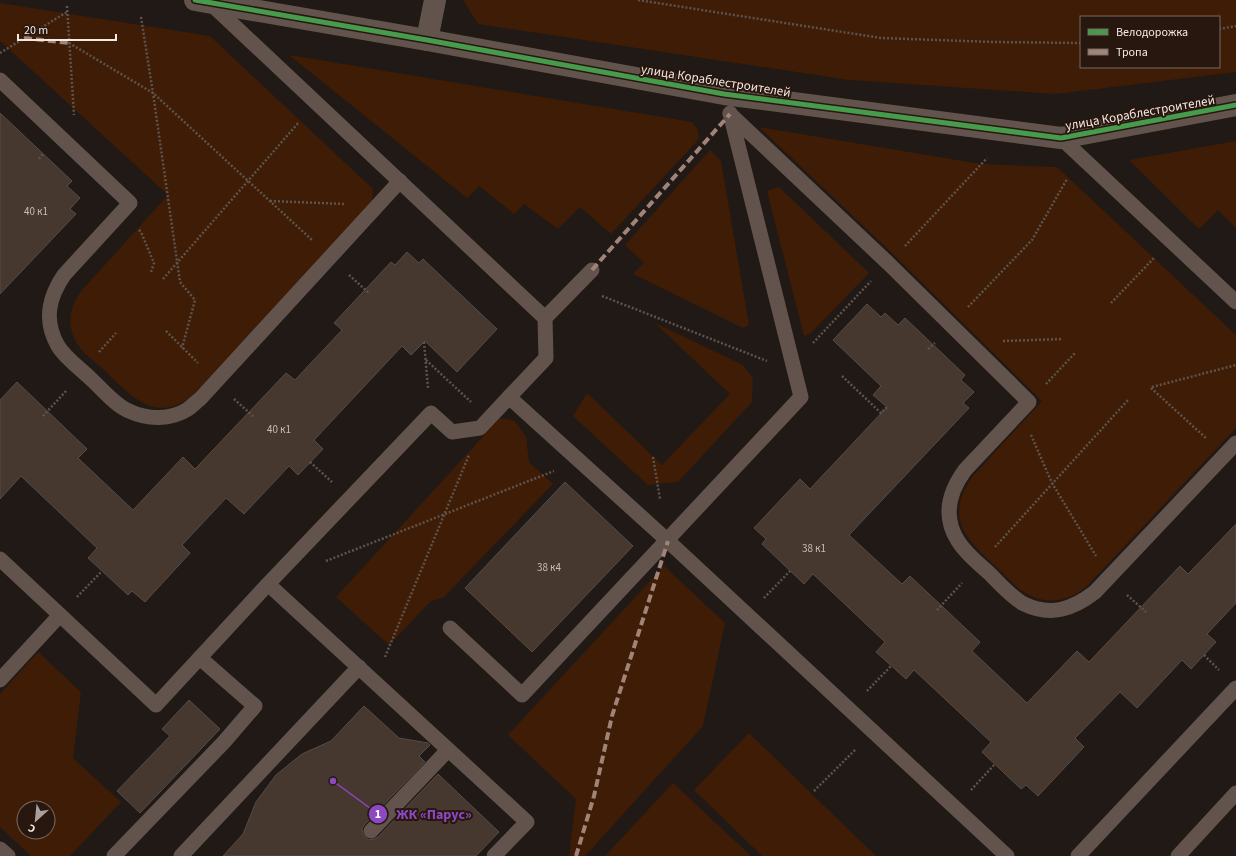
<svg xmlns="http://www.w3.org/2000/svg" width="1236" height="856" font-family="'Source Sans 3',sans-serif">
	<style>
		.green { fill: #3e1c05; fill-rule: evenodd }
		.building { fill: #46372f; stroke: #544d49 }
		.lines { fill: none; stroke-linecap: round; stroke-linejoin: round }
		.path { stroke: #5e534d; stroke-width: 2.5; stroke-dasharray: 2 2; stroke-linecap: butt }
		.service { stroke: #62544c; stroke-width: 15 }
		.minor { stroke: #62544c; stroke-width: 22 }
		.quiet { stroke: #a18479; stroke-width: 4; stroke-dasharray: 8 4; stroke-linecap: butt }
		.cycleway-casing { stroke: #27170f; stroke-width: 8 }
		.cycleway { stroke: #469c4c; stroke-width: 5 }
		.labels { text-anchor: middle; stroke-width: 4; stroke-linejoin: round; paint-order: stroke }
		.number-label { font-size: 11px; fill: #c8bcb6 }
		.street-label { font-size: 13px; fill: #f4e9e3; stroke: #27170f }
		.leader { fill: none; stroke: #8d48c4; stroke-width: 1.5 }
		.callout-dot { fill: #8d48c4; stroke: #27170f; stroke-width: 1.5 }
		.mark-label { font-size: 12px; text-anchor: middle; font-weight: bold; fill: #fff }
		.callout-label { font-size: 14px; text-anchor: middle; font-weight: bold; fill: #8d48c4; stroke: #27170f; stroke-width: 4; stroke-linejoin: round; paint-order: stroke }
	</style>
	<rect width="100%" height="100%" fill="#211915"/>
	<g class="green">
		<path d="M463,0h773v72l-180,22 -207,-14 -371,-56zM1081,17h138v50h-138z"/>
		<path d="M0,3l210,33 163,153 -1,12 -177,192c-38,34 -64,3 -92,-24 -12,-10 -27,-21 -31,-37 -5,-16 1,-30 10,-42l86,-95 -168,-154z"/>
		<path d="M289,55l403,67 6,8 1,9 -88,95 -31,-27 -22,22 -34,-25 -10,10 -35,-28 -12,12z"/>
		<path d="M759,127l222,37 76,3 179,168v93l-148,157c-17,15 -37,21 -59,10 -12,-6 -23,-19 -33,-28 -30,-28 -53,-50 -23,-91l69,-75 -147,-145z"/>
		<path d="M1236,141v87l-18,-18 -19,19 -70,-69z"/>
		<path d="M710,150l11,11 28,164 -6,3 -110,-54 11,-11 -19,-18z"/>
		<path d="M779,187l90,86 -59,61 -6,2 -37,-145z"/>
		<path d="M655,323l88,42 10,13 -1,24 -74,80 -30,3 -75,-69 14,-23 75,72 68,-71z"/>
		<path d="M500,418l15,3 11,16 3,25 24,22 -110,114 -12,3 -42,44 -53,-48z"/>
		<path d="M664,566l61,57 -22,103 -118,130h-16l7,-57 -68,-64z"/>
		<path d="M38,652l43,40 -8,66 48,44 -51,54h-39l-31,-29v-133zM24,808h24v24h-24z"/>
		<path d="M749,733l127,123h-114l-68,-66z"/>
		<path d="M673,783l78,73h-146z"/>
	</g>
	<g class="building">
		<path d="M0,113l72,68 -5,5 13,12 -10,11 6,5 -76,80z"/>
		<path d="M407,252l12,11 4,-4 74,70 -40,43 -32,-31 -14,14 -9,-9 -88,94 9,9 -25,26 -9,-9 -45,48 -18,-16 -44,47 8,8 -45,49 -13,-11 -4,4 -40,-37 9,-10 -76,-72 -21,23v-99l17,-18 70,67 -9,9 55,52 50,-53 12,12 91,-96 9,7 47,-50 -8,-7 57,-61 4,3z"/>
		<path d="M867,304l14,13 4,-4 13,12 7,-7 60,57 -4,5 13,12 -11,11 6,5 -120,127 53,49 8,-8 70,66 -8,9 55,52 50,-52 12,11 91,-96 8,8 48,-50v79l-29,31 9,8 -25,27 -9,-9 -45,48 -17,-16 -45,46 9,9 -46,49 -12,-11 -5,4 -39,-37 9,-10 -77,-72 -8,9 -30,-27 9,-10 -72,-68 -9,10 -42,-40 4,-5 -12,-11 46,-49 10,10 77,-82 -14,-12 8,-9 -48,-46z"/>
		<path d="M565,482l68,64 -101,106 -67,-64z"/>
		<path d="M189,700l31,29 -80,84 -23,-22 53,-55 -8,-7z"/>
		<path d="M364,706l35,32 29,5 2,2 -11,11 6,6 -61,63 -2,4 1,5 2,3 4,3 5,-1 4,-2 60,-63 61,58 -23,24h-253l20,-22 13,-32 20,-27 26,-21 29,-13z"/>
	</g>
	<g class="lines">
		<g class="path">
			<path d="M638,0l243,38 112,4 88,1"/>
			<path d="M67,6l7,109"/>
			<path d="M141,17l12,76 27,189 15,18 -13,48"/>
			<path d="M1219,29l17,-3"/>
			<path d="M69,43l84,50 159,147"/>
			<path d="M0,53l67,-41"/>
			<path d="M39,159l4,-5"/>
			<path d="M270,201l75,3"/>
			<path d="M139,230l2,2 13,31 -3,9"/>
			<path d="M905,246l82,-88"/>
			<path d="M349,275l21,19"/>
			<path d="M163,279l136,-157"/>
			<path d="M602,296l165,65"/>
			<path d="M1111,303l43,-45"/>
			<path d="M968,307l64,-67 35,-61"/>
			<path d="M166,331l32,32"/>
			<path d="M1003,341l60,-2"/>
			<path d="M424,342l4,46"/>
			<path d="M813,343l58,-62"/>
			<path d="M928,349l7,-6"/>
			<path d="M99,352l17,-19"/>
			<path d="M426,360l45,42"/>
			<path d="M842,376l39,37 6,-6"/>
			<path d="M1046,384l30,-32"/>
			<path d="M1152,387l84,-22"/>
			<path d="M1151,388l56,51"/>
			<path d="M234,399l20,18"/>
			<path d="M43,416l24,-26"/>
			<path d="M1031,435l21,48 44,73"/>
			<path d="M653,457l7,42"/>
			<path d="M310,462l22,20"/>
			<path d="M995,547l133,-147"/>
			<path d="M326,561l228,-90"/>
			<path d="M1127,595l19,17"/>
			<path d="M77,597l25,-26"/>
			<path d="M764,598l26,-27"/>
			<path d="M937,610l25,-27"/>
			<path d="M1204,655l15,15"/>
			<path d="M385,657l84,-202"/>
			<path d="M867,691l24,-25"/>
			<path d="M971,790l24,-26"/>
			<path d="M814,791l42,-42"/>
		</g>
		<g class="service">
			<path d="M209,2l336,316 1,40 -37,39 159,144 339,315"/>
			<path d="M0,80l130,123 -66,72c-15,22 -21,45 -6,71 8,13 23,23 34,34 12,11 23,25 37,31 19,9 42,9 59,-2 4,-3 8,-7 12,-10l200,-218"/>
			<path d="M730,114l158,149 141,139 -64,68c-16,22 -23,46 -7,71 8,13 21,23 32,33 10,10 21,23 34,30 27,13 49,5 71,-12l141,-149"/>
			<path d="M1061,138l175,164"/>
			<path d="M545,318l47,-48"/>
			<path d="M0,559l60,56 -60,65"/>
			<path d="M268,584l259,238 -33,34"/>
			<path d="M60,615l96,90 112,-121 163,-171 21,19 28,-4 29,-31"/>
			<path d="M450,628l72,67 279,-298 -71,-284"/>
			<path d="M371,831l77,-81"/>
			<path d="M0,849l8,7"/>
			<path d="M114,856l110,-114 31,-36 -55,-48"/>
			<path d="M181,856l178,-189"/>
			<path d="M1078,856l158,-168"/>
			<path d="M1178,856l58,-63"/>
		</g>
		<g class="minor">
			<path d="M195,0l232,40 297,54 337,44 175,-33"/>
			<path d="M427,40l8,-40"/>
		</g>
		<g class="quiet">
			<path d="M24,38l45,5"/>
			<path d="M592,270l138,-156"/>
			<path d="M576,856l18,-60 18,-80 56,-175"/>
		</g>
		<g class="cycleway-casing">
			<path id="cycleway" d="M195,0l232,40 297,54 337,44 175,-33"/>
		</g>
		<use href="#cycleway" class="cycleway"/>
	</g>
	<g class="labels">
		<g class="number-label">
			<text x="36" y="215">40 к1</text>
			<text x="279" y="433">40 к1</text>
			<text x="814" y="552">38 к1</text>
			<text x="549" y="571">38 к4</text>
		</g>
		<g class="street-label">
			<text transform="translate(716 80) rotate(9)" y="5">улица Кораблестроителей</text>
			<text transform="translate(1140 112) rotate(-10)" y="5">улица Кораблестроителей</text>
		</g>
	</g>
	<path class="leader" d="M333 781L378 814"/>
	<g class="callout-dot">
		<circle cx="333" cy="781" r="4"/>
		<circle cx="378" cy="814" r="10"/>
	</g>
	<g class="mark-label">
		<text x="378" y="818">1</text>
	</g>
	<g class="callout-label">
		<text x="434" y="819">ЖК «Парус»</text>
	</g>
	<rect x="1080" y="16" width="140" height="52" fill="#27170f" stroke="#796b64"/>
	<rect x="1088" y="29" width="20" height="6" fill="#469c4c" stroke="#796b64"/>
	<text x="1116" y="36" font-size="12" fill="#f4e9e3">Велодорожка</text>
	<rect x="1088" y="49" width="20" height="6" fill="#a18479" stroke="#796b64"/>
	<text x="1116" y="56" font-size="12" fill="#f4e9e3">Тропа</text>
	<g transform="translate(36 820) rotate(207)"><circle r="19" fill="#27170f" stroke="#796b64"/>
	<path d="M0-3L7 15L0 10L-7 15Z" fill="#aaa09b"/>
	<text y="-6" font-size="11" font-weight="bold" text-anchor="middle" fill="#f4e9e3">С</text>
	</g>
	<path d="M18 34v6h98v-6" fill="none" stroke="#f4e9e3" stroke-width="2"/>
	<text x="24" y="34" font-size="12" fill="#f4e9e3" stroke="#27170f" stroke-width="3" paint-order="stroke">20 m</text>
</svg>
